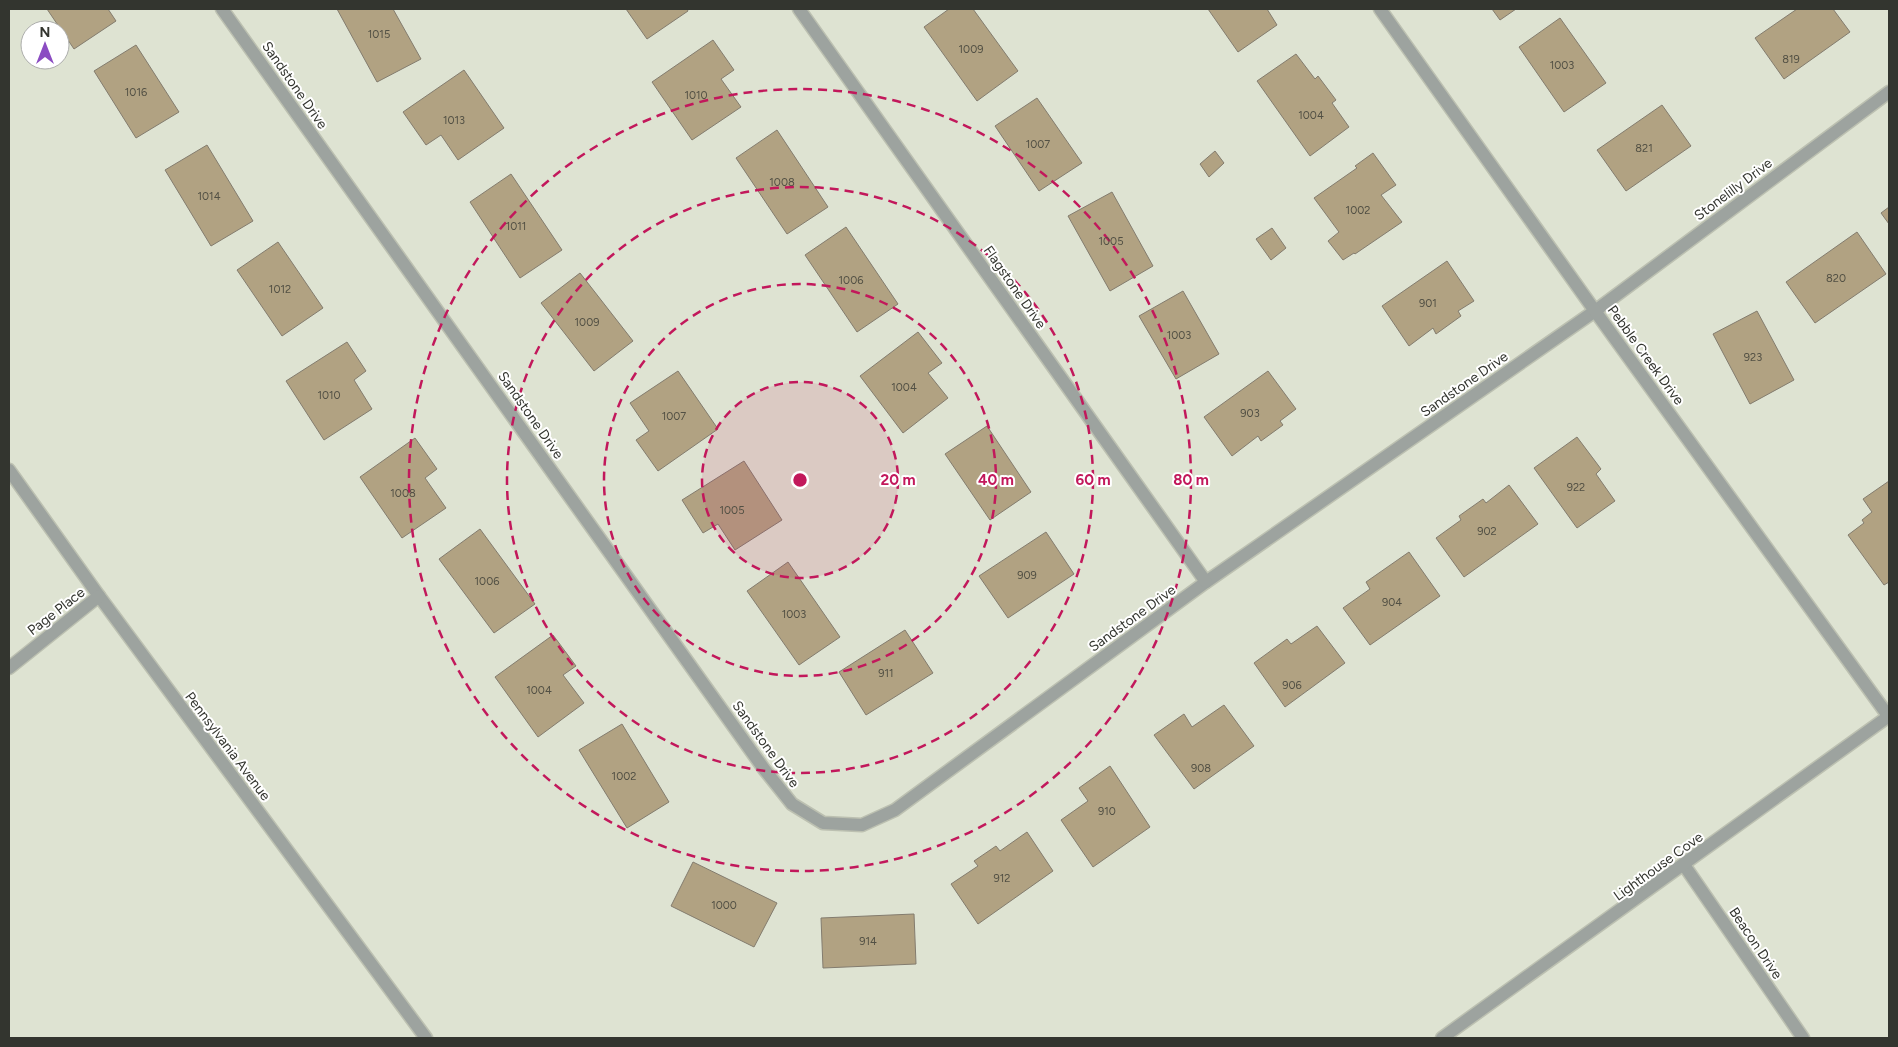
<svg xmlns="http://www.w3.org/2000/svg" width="1898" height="1047" font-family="Figtree,sans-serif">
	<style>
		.building { fill: #b1a282; stroke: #837c6e }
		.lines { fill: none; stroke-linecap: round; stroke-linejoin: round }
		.minor-casing { stroke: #bcc0b1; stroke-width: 15 }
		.minor { stroke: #9da39f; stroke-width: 12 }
		.ring { fill: none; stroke: #c2185b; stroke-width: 2.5; stroke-dasharray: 9 6 }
		.labels { text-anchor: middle; stroke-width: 4; stroke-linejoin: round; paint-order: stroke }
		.number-label { font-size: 11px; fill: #525044 }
		.street-label { font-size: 14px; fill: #33352f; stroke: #fff }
		.centre { fill: #c2185b; stroke: #fff; stroke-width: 2.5 }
		.ring-label { font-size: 15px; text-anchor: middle; font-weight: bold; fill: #c2185b; stroke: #fff; stroke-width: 4; stroke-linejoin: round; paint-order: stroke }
	</style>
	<rect width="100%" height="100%" fill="#dee3d2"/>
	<g class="building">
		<path d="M47,9h61l8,12 -42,28z"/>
		<path d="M337,9h56l28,50 -44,23z"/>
		<path d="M626,9h61l1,2 -41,28z"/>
		<path d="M949,9h24l45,62 -41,30 -53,-74z"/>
		<path d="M1208,9h59l10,16 -39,27z"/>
		<path d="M1492,9h24l-16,11z"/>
		<path d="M1797,9h36l17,23 -66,47 -29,-41z"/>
		<path d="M1560,18l46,65 -42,29 -45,-65z"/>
		<path d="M713,40l21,30 -13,9 20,28 -49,33 -40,-58z"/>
		<path d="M136,45l43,67 -43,26 -42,-67z"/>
		<path d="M1296,54l19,25 3,-3 18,24 -4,3 17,24 -39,29 -53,-75z"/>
		<path d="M464,70l40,58 -46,32 -17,-25 -15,10 -23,-33z"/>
		<path d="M1037,98l45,65 -43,28 -44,-65z"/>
		<path d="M1662,105l29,41 -65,45 -29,-41z"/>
		<path d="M777,130l51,77 -41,27 -51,-76z"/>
		<path d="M207,145l46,76 -42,25 -46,-76z"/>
		<path d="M1215,151l9,12 -15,14 -9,-13z"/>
		<path d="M1373,153l23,32 -15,10 21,27 -47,32 -1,-1 -11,7 -15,-19 11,-9 -25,-34 43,-30 -2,-2z"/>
		<path d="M511,174l51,76 -42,28 -50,-76z"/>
		<path d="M1112,192l41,74 -43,25 -42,-75z"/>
		<path d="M1889,207v17l-8,-11z"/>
		<path d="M846,227l52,77 -41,28 -52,-77z"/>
		<path d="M1272,228l14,20 -15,12 -15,-21z"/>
		<path d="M1857,232l29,42 -71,49 -29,-41z"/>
		<path d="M278,242l45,66 -41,28 -45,-66z"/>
		<path d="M1447,261l27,40 -16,10 3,5 -25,18 -3,-6 -24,18 -27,-40z"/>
		<path d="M580,273l53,68 -39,30 -53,-68z"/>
		<path d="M1183,291l36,63 -43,25 -37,-63z"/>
		<path d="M1757,311l37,69 -44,24 -37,-70z"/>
		<path d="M918,332l24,31 -14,10 20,25 -45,35 -43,-57z"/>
		<path d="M347,342l19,29 -12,9 18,29 -48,31 -38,-59z"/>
		<path d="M678,371l40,58 -60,42 -22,-31 13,-9 -19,-28z"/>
		<path d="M1268,371l28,38 -16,12 3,4 -22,16 -3,-5 -26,20 -28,-39z"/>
		<path d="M987,426l44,66 -41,28 -45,-66z"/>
		<path d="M1577,437l24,32 -5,5 19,27 -38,27 -43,-60z"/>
		<path d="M415,438l22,31 -12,9 21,30 -44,30 -42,-61z"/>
		<path d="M744,461l38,59 -47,30 -17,-26 -15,9 -21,-33z"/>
		<path d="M1889,481v101l-5,3 -36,-50 16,-12 -2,-3 10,-8 -9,-13z"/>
		<path d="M1509,485l29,39 -74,53 -28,-39 25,-18 -2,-4 24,-17 3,4z"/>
		<path d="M480,529l55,75 -41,29 -55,-74z"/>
		<path d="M1046,532l28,42 -66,44 -29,-42z"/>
		<path d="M1409,552l31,44 -70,49 -27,-37 27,-19 -4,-7z"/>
		<path d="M788,562l52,75 -41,28 -52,-74z"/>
		<path d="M1317,626l28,37 -60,44 -31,-44 33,-24 4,5z"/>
		<path d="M905,630l28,43 -67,42 -27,-43z"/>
		<path d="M553,635l23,31 -13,9 21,28 -46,34 -43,-60z"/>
		<path d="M1224,705l30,41 -60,43 -40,-54 30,-21 8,13z"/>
		<path d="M622,724l47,78 -42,26 -48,-78z"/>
		<path d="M1110,766l40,61 -57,40 -32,-47 27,-19 -9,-13z"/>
		<path d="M1027,832l26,39 -75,53 -27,-40 27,-18 -4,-5 22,-15 4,5z"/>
		<path d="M693,862l84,41 -23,44 -83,-41z"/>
		<path d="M914,914l2,50 -93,4 -2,-50z"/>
	</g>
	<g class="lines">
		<g class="minor-casing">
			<g id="minor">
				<path d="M222,9l542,760 28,35 31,19 39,2 33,-15 311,-228 389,-271 294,-219"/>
				<path d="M799,9l407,573"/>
				<path d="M1380,9l215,302 294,406"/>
				<path d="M9,470l90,126 327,442"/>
				<path d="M9,668l90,-72"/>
				<path d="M1684,865l119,173"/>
				<path d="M1442,1038l447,-322"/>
			</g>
		</g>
		<use href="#minor" class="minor"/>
	</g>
	<circle cx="800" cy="480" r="98" fill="#c2185b" fill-opacity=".12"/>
	<g class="ring">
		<circle cx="800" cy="480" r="98"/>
		<circle cx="800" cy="480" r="196"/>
		<circle cx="800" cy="480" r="293"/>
		<circle cx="800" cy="480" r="391"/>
	</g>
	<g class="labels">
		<g class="number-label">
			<text x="379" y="38">1015</text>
			<text x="971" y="53">1009</text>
			<text x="1791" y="63">819</text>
			<text x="1562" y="69">1003</text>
			<text x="136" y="96">1016</text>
			<text x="696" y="99">1010</text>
			<text x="1311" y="119">1004</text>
			<text x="454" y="124">1013</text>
			<text x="1038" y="148">1007</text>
			<text x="1644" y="152">821</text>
			<text x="782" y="186">1008</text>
			<text x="209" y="200">1014</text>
			<text x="1358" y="214">1002</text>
			<text x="516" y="230">1011</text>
			<text x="1111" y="245">1005</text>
			<text x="1836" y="282">820</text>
			<text x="851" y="284">1006</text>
			<text x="280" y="293">1012</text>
			<text x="1428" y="307">901</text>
			<text x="587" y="326">1009</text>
			<text x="1179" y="339">1003</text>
			<text x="1753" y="361">923</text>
			<text x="904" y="391">1004</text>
			<text x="329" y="399">1010</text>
			<text x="1250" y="417">903</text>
			<text x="674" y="420">1007</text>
			<text x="1576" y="491">922</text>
			<text x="403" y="497">1008</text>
			<text x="732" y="514">1005</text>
			<text x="1487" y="535">902</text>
			<text x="1027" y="579">909</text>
			<text x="487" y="585">1006</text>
			<text x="1392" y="606">904</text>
			<text x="794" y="618">1003</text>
			<text x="886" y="677">911</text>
			<text x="1292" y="689">906</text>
			<text x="539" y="694">1004</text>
			<text x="1201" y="772">908</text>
			<text x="624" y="780">1002</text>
			<text x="1107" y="815">910</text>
			<text x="1002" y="882">912</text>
			<text x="724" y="909">1000</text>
			<text x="868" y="945">914</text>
		</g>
		<g class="street-label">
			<text transform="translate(295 85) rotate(55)" y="5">Sandstone Drive</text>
			<text transform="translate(1733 189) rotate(-37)" y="5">Stonelilly Drive</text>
			<text transform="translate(1015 287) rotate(55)" y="5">Flagstone Drive</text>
			<text transform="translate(1646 355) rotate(54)" y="5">Pebble Creek Drive</text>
			<text transform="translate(1464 384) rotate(-35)" y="5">Sandstone Drive</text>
			<text transform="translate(531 415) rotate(55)" y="5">Sandstone Drive</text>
			<text transform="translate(56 611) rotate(-38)" y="5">Page Place</text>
			<text transform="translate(1132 618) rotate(-36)" y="5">Sandstone Drive</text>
			<text transform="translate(766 744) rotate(54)" y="5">Sandstone Drive</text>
			<text transform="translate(228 746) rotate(53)" y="5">Pennsylvania Avenue</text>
			<text transform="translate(1658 866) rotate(-36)" y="5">Lighthouse Cove</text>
			<text transform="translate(1756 943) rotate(56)" y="5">Beacon Drive</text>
		</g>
	</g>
	<circle cx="800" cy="480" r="8" class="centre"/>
	<g class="ring-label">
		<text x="898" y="485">20 m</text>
		<text x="996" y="485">40 m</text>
		<text x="1093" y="485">60 m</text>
		<text x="1191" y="485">80 m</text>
	</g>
	<rect width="1898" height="1047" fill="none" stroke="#33352f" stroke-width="20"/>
	<g transform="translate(45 45)"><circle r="24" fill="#ffffff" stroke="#adaeac"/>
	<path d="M0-4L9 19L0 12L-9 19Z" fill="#8b4cc2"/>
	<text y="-8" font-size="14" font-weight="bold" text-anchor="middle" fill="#33352f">N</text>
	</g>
</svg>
